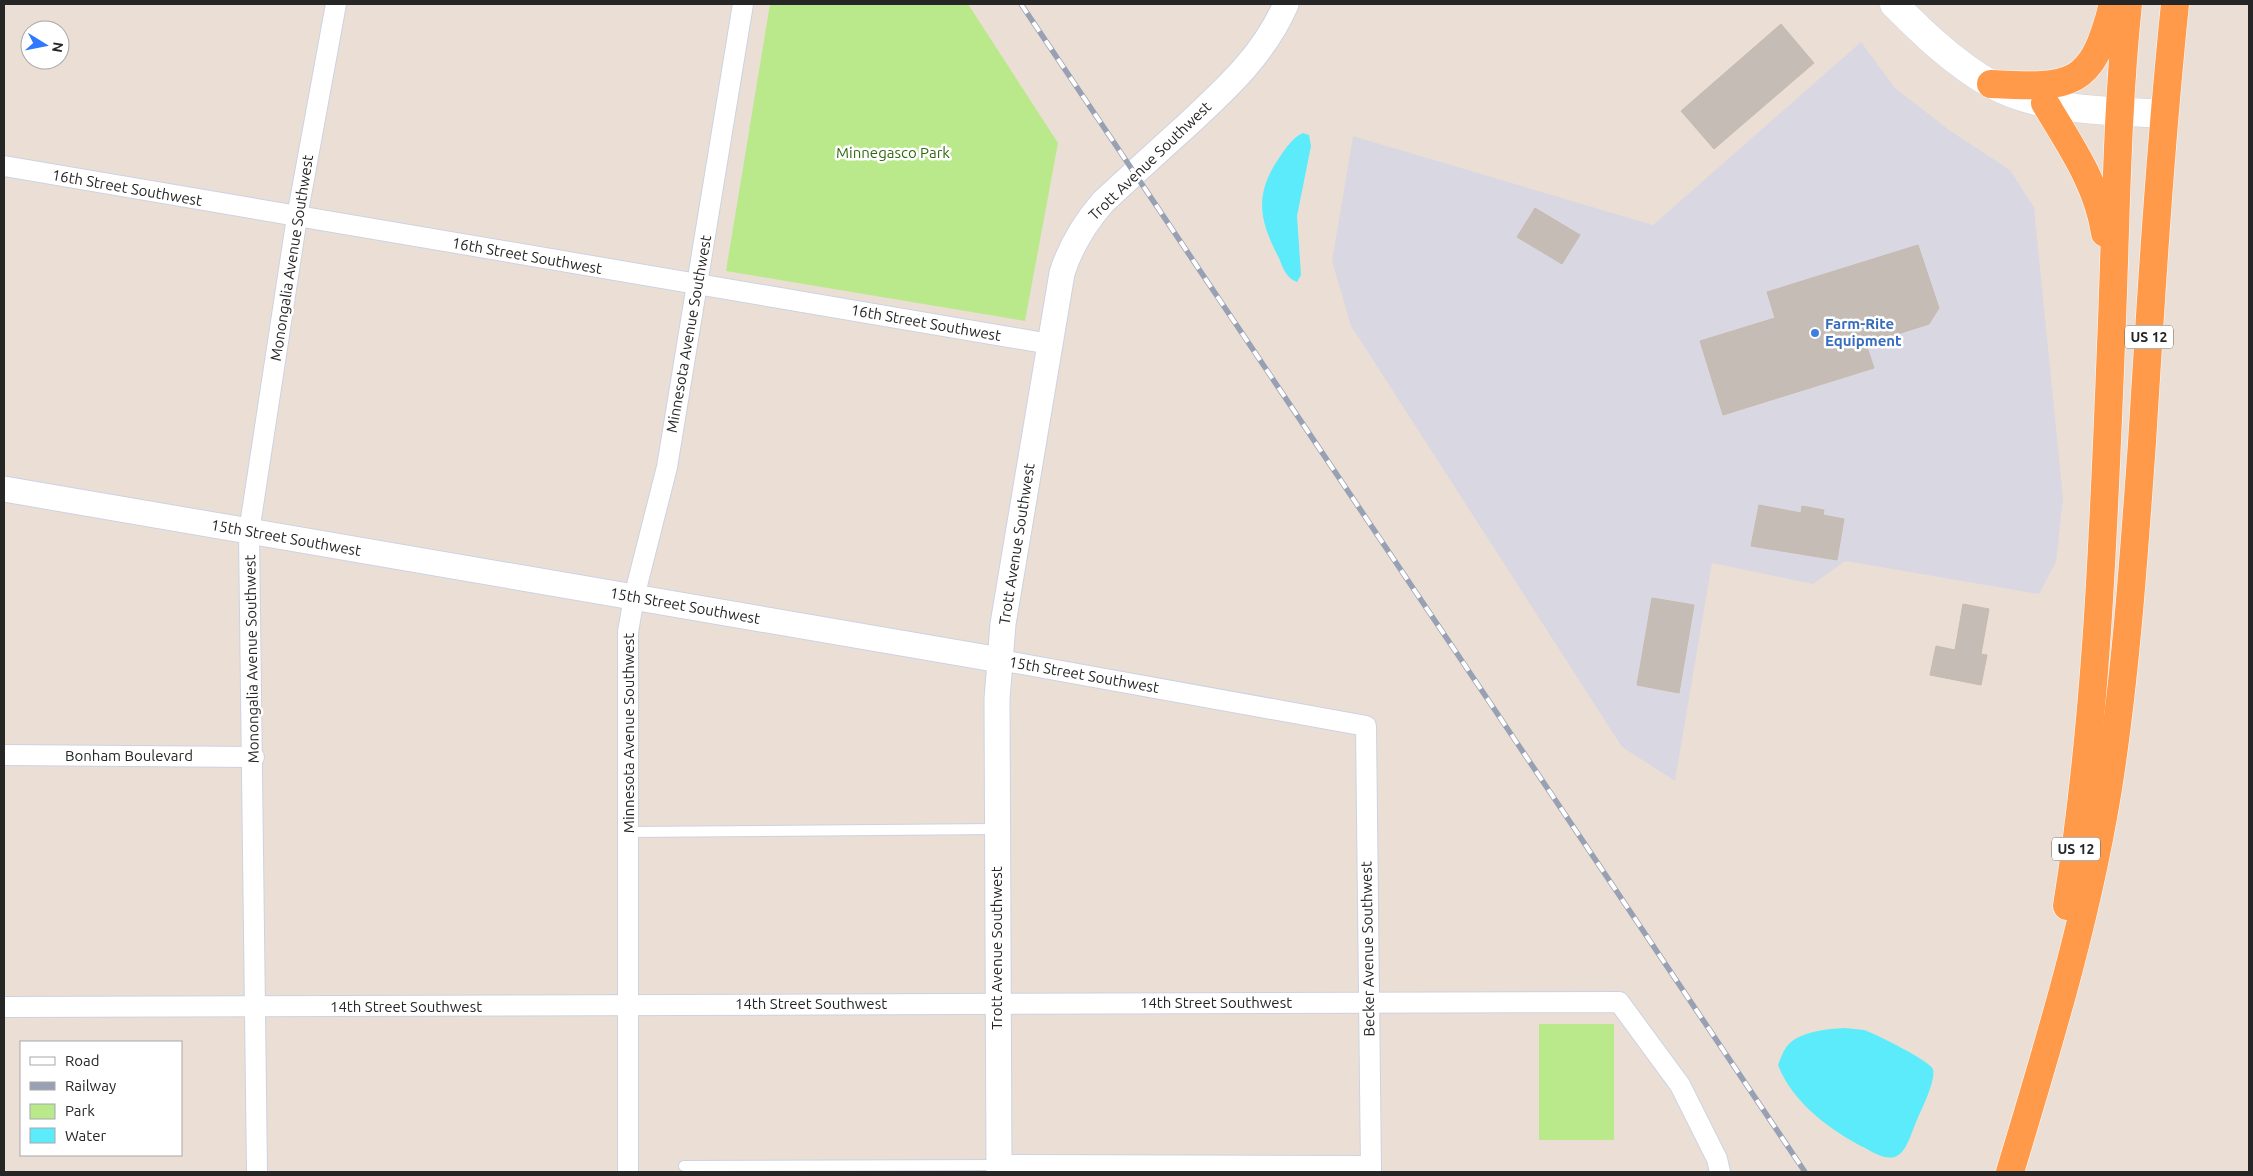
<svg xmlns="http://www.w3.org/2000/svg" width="2253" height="1176" font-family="Ubuntu,sans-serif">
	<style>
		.industrial { fill: #d9d8e2 }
		.green { fill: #bae98b }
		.water { fill: #5bebfb }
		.building { fill: #c5bdb5; stroke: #c6bab0 }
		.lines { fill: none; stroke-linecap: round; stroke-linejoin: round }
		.service-casing { stroke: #cbd3e2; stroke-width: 12 }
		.minor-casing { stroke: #cbd3e2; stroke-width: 22 }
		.tertiary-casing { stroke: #cbd3e2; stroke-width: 27 }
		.secondary-casing { stroke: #cbd3e2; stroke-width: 29 }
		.trunk-casing { stroke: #fff; stroke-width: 29 }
		.service { stroke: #fff; stroke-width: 10 }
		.minor { stroke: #fff; stroke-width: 20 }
		.tertiary { stroke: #fff; stroke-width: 25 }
		.secondary { stroke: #fff; stroke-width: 28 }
		.trunk { stroke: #ff9a4a; stroke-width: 28 }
		.rail-casing { stroke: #98a1b3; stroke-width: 5.5 }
		.rail { stroke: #fff; stroke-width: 4; stroke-dasharray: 11; stroke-linecap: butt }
		.shop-dot { fill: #3f7fe0; stroke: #fff; stroke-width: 2 }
		.labels { text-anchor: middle; stroke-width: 5; stroke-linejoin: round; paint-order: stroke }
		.shield { fill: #fff; stroke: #676767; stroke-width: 1 }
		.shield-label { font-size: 14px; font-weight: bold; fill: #262626 }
		.park-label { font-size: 15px; fill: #326911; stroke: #fff }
		.street-label { font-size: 15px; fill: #262626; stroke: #fff }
		.shop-label { font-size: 15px; font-weight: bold; fill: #366cbe; stroke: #fff; text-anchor: start }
	</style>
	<rect width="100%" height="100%" fill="#ebded5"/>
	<path class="industrial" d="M1861,42l34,46 54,42 61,40 24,37 29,291 -7,64 -17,32 -194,-33 -32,23 -101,-21 -37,218 -53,-34 -271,-421 -19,-65 21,-125 300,89z"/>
	<g class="green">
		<path d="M770,4h198l90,139 -33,178 -299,-50z"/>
		<rect x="1539" y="1024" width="75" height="116"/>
	</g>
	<g class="water">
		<path d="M1303,133l6,2 2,11 -14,70 4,59 -4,7c-11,-4 -14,-14 -18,-24 -20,-38 -25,-63 0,-100 7,-10 13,-20 24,-25z"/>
		<path d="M1845,1028c6,1 13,1 19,2 10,3 66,31 69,39 3,12 -11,39 -16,51 -5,10 -9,30 -20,36 -10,5 -23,-3 -32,-8 -34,-17 -73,-46 -87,-83 3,-7 5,-15 11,-21 13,-13 39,-15 56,-16z"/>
	</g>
	<g class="building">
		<path d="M1781,24l33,39 -100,86 -33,-38z"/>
		<path d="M1535,208l45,27 -18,29 -45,-27z"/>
		<path d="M1918,245l21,63 -10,16 -63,20 8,24 -151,47 -23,-74 75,-23 -8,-26z"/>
		<path d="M1759,505l42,8 1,-7 22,4 -1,5 21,4 -7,41 -86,-14z"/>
		<path d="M1652,598l42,7 -15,88 -42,-8z"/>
		<path d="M1963,604l26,5 -8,45 6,1 -6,30 -51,-10 6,-29 19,4z"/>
	</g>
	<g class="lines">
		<g class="service-casing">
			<g id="service">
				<path d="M628,832l368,-3"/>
				<path d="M684,1166l315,-1"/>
			</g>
		</g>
		<g class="minor-casing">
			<g id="minor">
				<path d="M4,166l1046,178"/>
				<path d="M1000,660l366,66 5,446"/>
				<path d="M4,755l250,2"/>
				<path d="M4,1007l1615,-5 61,83 37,74 3,13"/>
				<path d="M999,1165l372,1"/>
				<path d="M257,1172l-8,-640 48,-315 39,-213"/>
				<path d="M628,1172v-540l6,-35 33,-130 76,-463"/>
			</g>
		</g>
		<g class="tertiary-casing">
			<g id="tertiary">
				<path d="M4,489l996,171"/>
				<path d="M999,1172l-2,-473 6,-75 59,-351c9,-28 22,-49 41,-71 27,-25 54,-50 82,-75 40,-37 79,-72 101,-123"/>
			</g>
		</g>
		<g class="secondary-casing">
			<path id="secondary" d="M1894,4c29,29 61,60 97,80 51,28 117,26 172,30"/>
		</g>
		<g class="trunk-casing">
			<g id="trunk">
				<path d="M1991,84c81,4 101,4 122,-80"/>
				<path d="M2045,103c24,41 53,81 60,130"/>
				<path d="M2067,906c31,-193 37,-390 45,-585 4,-106 5,-212 16,-317"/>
				<path d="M2010,1172c40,-132 81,-266 101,-403 16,-109 23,-217 31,-326 9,-147 18,-293 33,-439"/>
			</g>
		</g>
		<use href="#service" class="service"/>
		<use href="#minor" class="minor"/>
		<use href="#tertiary" class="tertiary"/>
		<use href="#secondary" class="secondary"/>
		<use href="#trunk" class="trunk"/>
		<g class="rail-casing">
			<path id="rail" d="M1021,4l784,1168"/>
		</g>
		<use href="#rail" class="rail"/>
	</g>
	<circle class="shop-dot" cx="1815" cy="333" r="5"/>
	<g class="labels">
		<g class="shield">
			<rect x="2125" y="325.5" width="48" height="23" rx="4"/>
			<rect x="2052" y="837.5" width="48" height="23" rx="4"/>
		</g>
		<g class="shield-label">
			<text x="2149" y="342">US 12</text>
			<text x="2076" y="854">US 12</text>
		</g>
		<g class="park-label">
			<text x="893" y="158">Minnegasco Park</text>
		</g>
		<g class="street-label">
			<text transform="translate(1150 161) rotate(-44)" y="5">Trott Avenue Southwest</text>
			<text transform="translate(127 188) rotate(10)" y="5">16th Street Southwest</text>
			<text transform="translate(527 256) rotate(10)" y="5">16th Street Southwest</text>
			<text transform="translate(292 258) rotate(-81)" y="5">Monongalia Avenue Southwest</text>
			<text transform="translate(926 323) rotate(10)" y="5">16th Street Southwest</text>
			<text transform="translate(689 334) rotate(-80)" y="5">Minnesota Avenue Southwest</text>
			<text transform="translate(286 538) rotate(10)" y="5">15th Street Southwest</text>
			<text transform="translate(1017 544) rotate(-81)" y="5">Trott Avenue Southwest</text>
			<text transform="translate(685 606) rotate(10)" y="5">15th Street Southwest</text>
			<text transform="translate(252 659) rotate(-91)" y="5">Monongalia Avenue Southwest</text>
			<text transform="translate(1084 675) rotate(10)" y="5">15th Street Southwest</text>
			<text transform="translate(629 733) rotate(-90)" y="5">Minnesota Avenue Southwest</text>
			<text x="129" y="761">Bonham Boulevard</text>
			<text transform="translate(997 948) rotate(-90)" y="5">Trott Avenue Southwest</text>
			<text transform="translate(1368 949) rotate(-91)" y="5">Becker Avenue Southwest</text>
			<text x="1216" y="1008">14th Street Southwest</text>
			<text x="811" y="1009">14th Street Southwest</text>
			<text x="406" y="1012">14th Street Southwest</text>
		</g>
		<g class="shop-label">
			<text x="1825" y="329">Farm-Rite<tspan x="1825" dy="17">Equipment</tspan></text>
		</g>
	</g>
	<rect width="2253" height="1176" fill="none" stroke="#262626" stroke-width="10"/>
	<rect x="20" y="1041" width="162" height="115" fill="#ffffff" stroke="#a8a8a8"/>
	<rect x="30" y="1057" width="25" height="8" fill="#ffffff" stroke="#a8a8a8"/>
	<text x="65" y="1066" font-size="15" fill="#262626">Road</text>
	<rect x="30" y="1082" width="25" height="8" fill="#98a1b3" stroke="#a8a8a8"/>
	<text x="65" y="1091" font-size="15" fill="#262626">Railway</text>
	<rect x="30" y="1104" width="25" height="15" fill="#bae98b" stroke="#a8a8a8"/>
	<text x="65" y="1116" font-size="15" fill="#262626">Park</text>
	<rect x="30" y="1128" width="25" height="15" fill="#5bebfb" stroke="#a8a8a8"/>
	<text x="65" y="1141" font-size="15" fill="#262626">Water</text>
	<g transform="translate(45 45) rotate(100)"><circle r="24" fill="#ffffff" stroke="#a8a8a8"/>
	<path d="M0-4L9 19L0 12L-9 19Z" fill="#2f78ff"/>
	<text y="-8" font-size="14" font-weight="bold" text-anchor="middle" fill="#262626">N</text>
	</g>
</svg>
